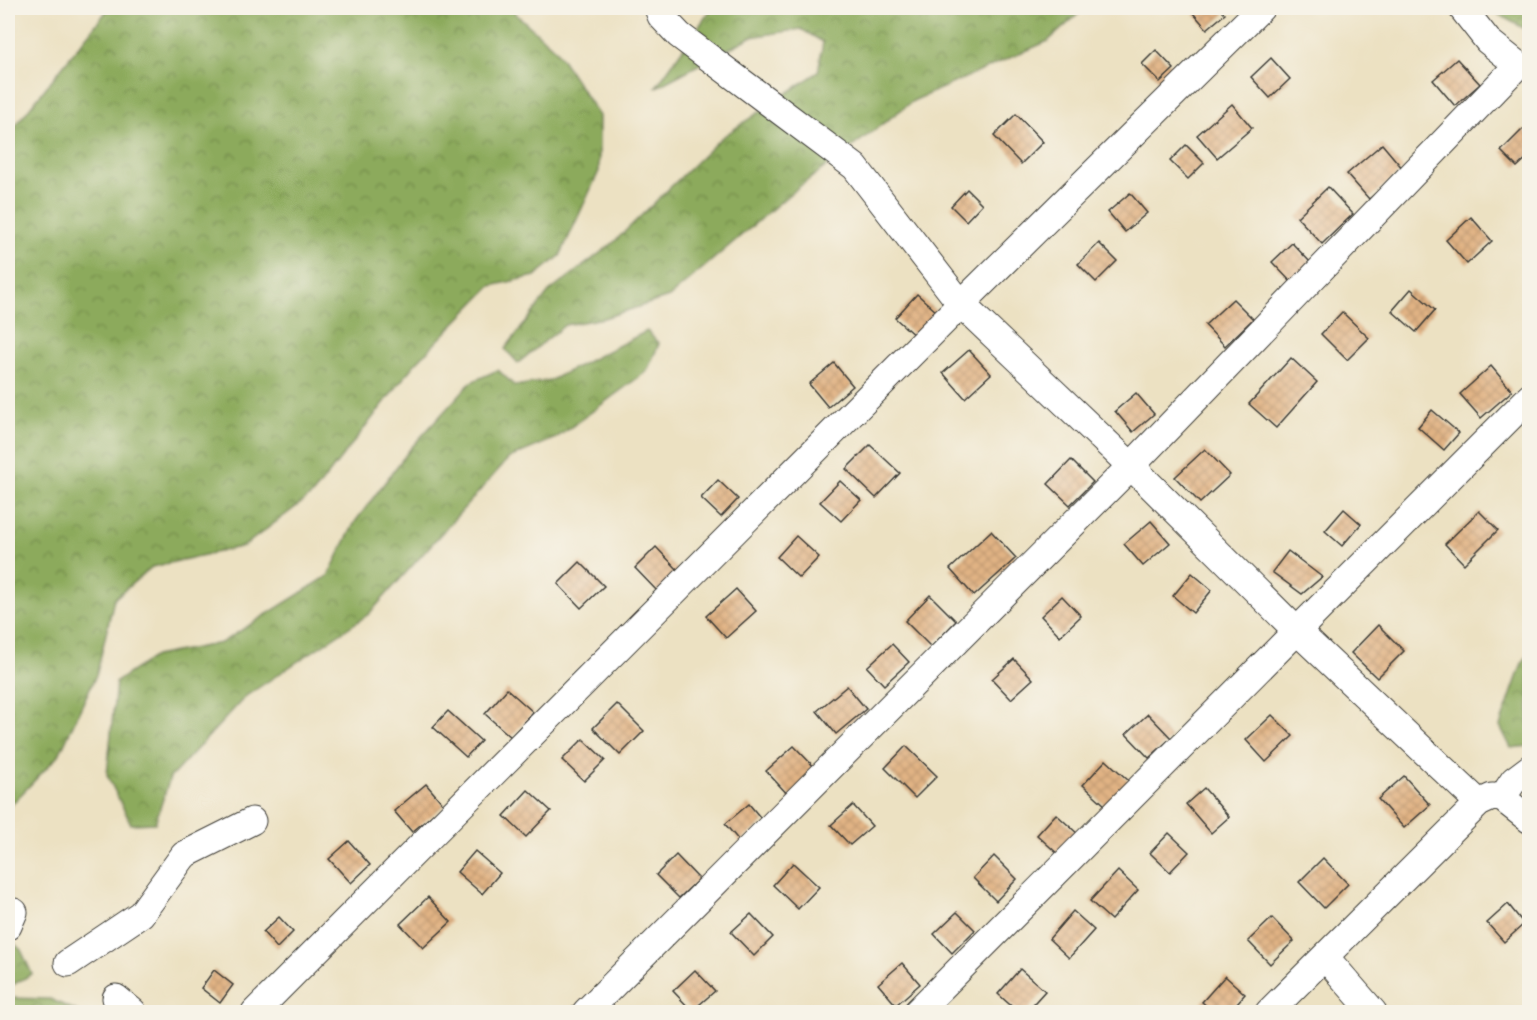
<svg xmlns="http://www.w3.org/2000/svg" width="1537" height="1020" font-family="'EB Garamond',serif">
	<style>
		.forest { fill: url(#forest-crowns); stroke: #54633c; stroke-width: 1.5 }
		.building { fill: url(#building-cross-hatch) }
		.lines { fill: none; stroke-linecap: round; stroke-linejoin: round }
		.minor-casing { stroke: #3b3a35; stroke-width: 29 }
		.minor { stroke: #fff; stroke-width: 27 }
	</style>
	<defs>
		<pattern id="forest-crowns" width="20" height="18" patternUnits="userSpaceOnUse" patternTransform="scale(1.5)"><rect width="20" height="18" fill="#8caa5c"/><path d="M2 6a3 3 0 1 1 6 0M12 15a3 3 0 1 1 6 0" fill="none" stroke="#728a4b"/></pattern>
		<pattern id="building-cross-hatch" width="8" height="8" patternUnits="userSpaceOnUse" patternTransform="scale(1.5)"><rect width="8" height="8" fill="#e1b384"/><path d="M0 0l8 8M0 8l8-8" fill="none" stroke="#c09971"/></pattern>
	</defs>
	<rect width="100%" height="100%" fill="#f7f3e8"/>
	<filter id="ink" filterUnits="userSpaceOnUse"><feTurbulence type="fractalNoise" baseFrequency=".0167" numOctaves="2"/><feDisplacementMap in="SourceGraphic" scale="12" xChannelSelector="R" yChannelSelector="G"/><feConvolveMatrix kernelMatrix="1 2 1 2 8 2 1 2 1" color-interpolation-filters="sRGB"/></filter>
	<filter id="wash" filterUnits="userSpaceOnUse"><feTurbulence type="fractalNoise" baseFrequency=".008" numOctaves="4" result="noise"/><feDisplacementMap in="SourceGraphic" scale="24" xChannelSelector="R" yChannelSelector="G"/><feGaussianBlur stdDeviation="1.35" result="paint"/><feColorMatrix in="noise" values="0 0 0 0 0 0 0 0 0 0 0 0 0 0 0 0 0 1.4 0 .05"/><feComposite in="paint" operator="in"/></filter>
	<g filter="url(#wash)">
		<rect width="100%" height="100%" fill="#ece1c2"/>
		<g class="forest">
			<path d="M109,8h404l2,5 41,37 43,66v55l-39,85 -25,20 -44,10 -78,80 -100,128 -69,52 -92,21 -38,32 -17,74 -38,82 -50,52 1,38 -2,1v-711z"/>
			<path d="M712,8h373l-37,33 -135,60 -122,92 -122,104 -65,21 -39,7 -47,38 -13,-14 44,-57 64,-49 108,-105 97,-66 5,-30 -22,-13 -50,8 -96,51z"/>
			<path d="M1495,8h34v23l-30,-16z"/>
			<path d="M647,331l12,13 -12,27 -91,67 -47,20 -140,156 -123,82 -76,82 -15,45 -24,1 -24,-49 9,-93 39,-26 66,-13 107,-67 27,-54 55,-73 61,-67 27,-12 17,16 36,-6z"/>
			<path d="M1529,654v92l-18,2 -11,-22 22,-63z"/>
			<path d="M8,938l13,12 11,24 -19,11 -5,-3z"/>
			<path d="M8,998l42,1 29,13h-71z"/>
		</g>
		<g id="blocks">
			<g class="building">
				<path d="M1199,8h20l6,6 -18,15 -14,-16z"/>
				<path d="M1156,50l18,19 -14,13 -18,-18z"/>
				<path d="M1271,58l19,21 -20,19 -19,-21z"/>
				<path d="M1457,59l23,25 -25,22 -22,-26z"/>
				<path d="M1232,104l20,24 -35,30 -20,-23z"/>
				<path d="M1016,114l27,28 -22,22 -27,-28z"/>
				<path d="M1523,129l7,7v19l-13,12 -16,-16z"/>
				<path d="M1382,144l21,25 -34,30 -22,-25z"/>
				<path d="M1186,145l18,18 -16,16 -18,-18z"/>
				<path d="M1328,187l25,27 -31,30 -25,-27z"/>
				<path d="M967,189l15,15 -16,17 -15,-15z"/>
				<path d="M1130,193l17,20 -22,19 -17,-20z"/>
				<path d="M1471,217l21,24 -25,23 -21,-24z"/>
				<path d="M1099,243l18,18 -21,21 -18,-18z"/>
				<path d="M1292,243l19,20 -20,19 -19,-20z"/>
				<path d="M1411,289l24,21 -19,22 -24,-21z"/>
				<path d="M917,294l21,19 -22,24 -21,-19z"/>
				<path d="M1233,299l20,20 -28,27 -20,-21z"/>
				<path d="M1342,312l27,26 -22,22 -26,-26z"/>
				<path d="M969,350l22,24 -26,24 -22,-25z"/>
				<path d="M1291,358l26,24 -41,46 -27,-24z"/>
				<path d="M834,363l19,23 -25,21 -19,-23z"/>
				<path d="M1491,366l21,25 -31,27 -21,-24z"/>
				<path d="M1136,393l18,21 -21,18 -18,-21z"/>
				<path d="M1432,410l27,23 -15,17 -26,-23z"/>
				<path d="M870,445l30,28 -24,25 -30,-29z"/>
				<path d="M1205,449l25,26 -30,28 -25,-26z"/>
				<path d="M1071,460l22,22 -23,23 -22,-21z"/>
				<path d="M718,480l20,19 -17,18 -20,-19z"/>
				<path d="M840,481l21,19 -20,21 -21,-19z"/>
				<path d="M1344,509l17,15 -19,22 -17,-15z"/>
				<path d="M1479,511l19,19 -34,34 -19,-20z"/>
				<path d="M1151,521l19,22 -27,23 -19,-22z"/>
				<path d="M991,531l25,27 -42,38 -24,-27z"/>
				<path d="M796,536l23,21 -20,21 -22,-21z"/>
				<path d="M656,547l23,24 -21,21 -23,-24z"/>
				<path d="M1288,551l34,26 -20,17 -30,-22z"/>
				<path d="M580,562l24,24 -23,22 -23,-24z"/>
				<path d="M1192,573l20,17 -19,23 -20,-17z"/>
				<path d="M736,589l20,22 -30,27 -20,-22z"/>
				<path d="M930,595l26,26 -25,26 -26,-26z"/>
				<path d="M1062,596l19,20 -21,20 -19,-20z"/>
				<path d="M1378,625l26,26 -27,27 -26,-25z"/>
				<path d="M892,644l17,18 -25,23 -17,-18z"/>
				<path d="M1014,659l19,20 -22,20 -19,-20z"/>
				<path d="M847,686l19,23 -30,25 -19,-23z"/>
				<path d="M507,689l26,23 -22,25 -26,-23z"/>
				<path d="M617,704l27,27 -24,24 -27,-27z"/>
				<path d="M448,711l33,30 -15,16 -33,-30z"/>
				<path d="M1148,714l23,24 -22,20 -23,-24z"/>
				<path d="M1272,715l21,21 -27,26 -20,-22z"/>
				<path d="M583,739l22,21 -21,21 -22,-21z"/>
				<path d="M794,746l25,26 -28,26 -25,-27z"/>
				<path d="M906,746l31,30 -22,22 -30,-30z"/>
				<path d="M1106,760l23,21 -23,25 -23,-21z"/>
				<path d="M1404,776l26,29 -26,23 -26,-29z"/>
				<path d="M426,784l18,21 -32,27 -18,-21z"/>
				<path d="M1204,788l25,29 -18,16 -25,-29z"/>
				<path d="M528,790l23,21 -25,26 -22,-21z"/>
				<path d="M749,804l15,18 -24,20 -15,-18z"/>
				<path d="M853,805l19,21 -22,19 -19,-20z"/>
				<path d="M1056,814l23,21 -19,21 -23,-21z"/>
				<path d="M1169,833l20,19 -19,20 -20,-19z"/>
				<path d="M349,841l21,24 -19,18 -22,-24z"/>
				<path d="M475,851l25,22 -18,21 -25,-22z"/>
				<path d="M676,855l23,24 -20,19 -23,-23z"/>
				<path d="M994,856l23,23 -21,22 -23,-23z"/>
				<path d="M1323,858l25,26 -24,24 -25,-26z"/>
				<path d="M793,863l26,24 -21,22 -25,-24z"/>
				<path d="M1118,871l20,19 -27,30 -21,-19z"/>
				<path d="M428,897l23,25 -28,26 -23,-24z"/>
				<path d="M1508,904l16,20 -20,18 -17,-19z"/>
				<path d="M1073,911l21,19 -25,28 -20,-19z"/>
				<path d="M957,912l18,18 -23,23 -18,-19z"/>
				<path d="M751,914l22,23 -19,19 -23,-24z"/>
				<path d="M279,917l14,15 -16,16 -14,-16z"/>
				<path d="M1272,918l22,23 -24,23 -22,-23z"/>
				<path d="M902,963l18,21 -24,21 -18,-21z"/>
				<path d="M1020,969l25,22 -19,21h-8l-20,-18z"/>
				<path d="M214,970l19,15 -13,18 -19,-15z"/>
				<path d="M695,970l20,21 -23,20 -19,-20z"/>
				<path d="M1225,976l20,18 -16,18h-15l-12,-10z"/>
			</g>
		</g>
	</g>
	<g filter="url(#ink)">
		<use href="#blocks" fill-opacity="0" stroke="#3b3a35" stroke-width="1.5"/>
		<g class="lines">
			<g class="minor-casing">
				<g id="minor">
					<path d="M658,8l3,8 18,19 176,132 106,137 170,162 165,164 183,173"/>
					<path d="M1502,798l12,-18 16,-12"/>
					<path d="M8,926l6,-14"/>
					<path d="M1325,957l48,55"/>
					<path d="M68,963l73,-49 43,-59 68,-34"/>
					<path d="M116,998l17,14"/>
					<path d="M255,1012l706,-708 300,-296"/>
					<path d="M586,1012l545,-546 387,-401 -30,-24 -26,-33"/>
					<path d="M917,1012l613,-615"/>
					<path d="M1269,1012l210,-209 13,-6 10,1 28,22"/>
				</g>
			</g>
			<use href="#minor" class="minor"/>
		</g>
	</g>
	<rect width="1537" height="1020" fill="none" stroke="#f7f3e8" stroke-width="30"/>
</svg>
